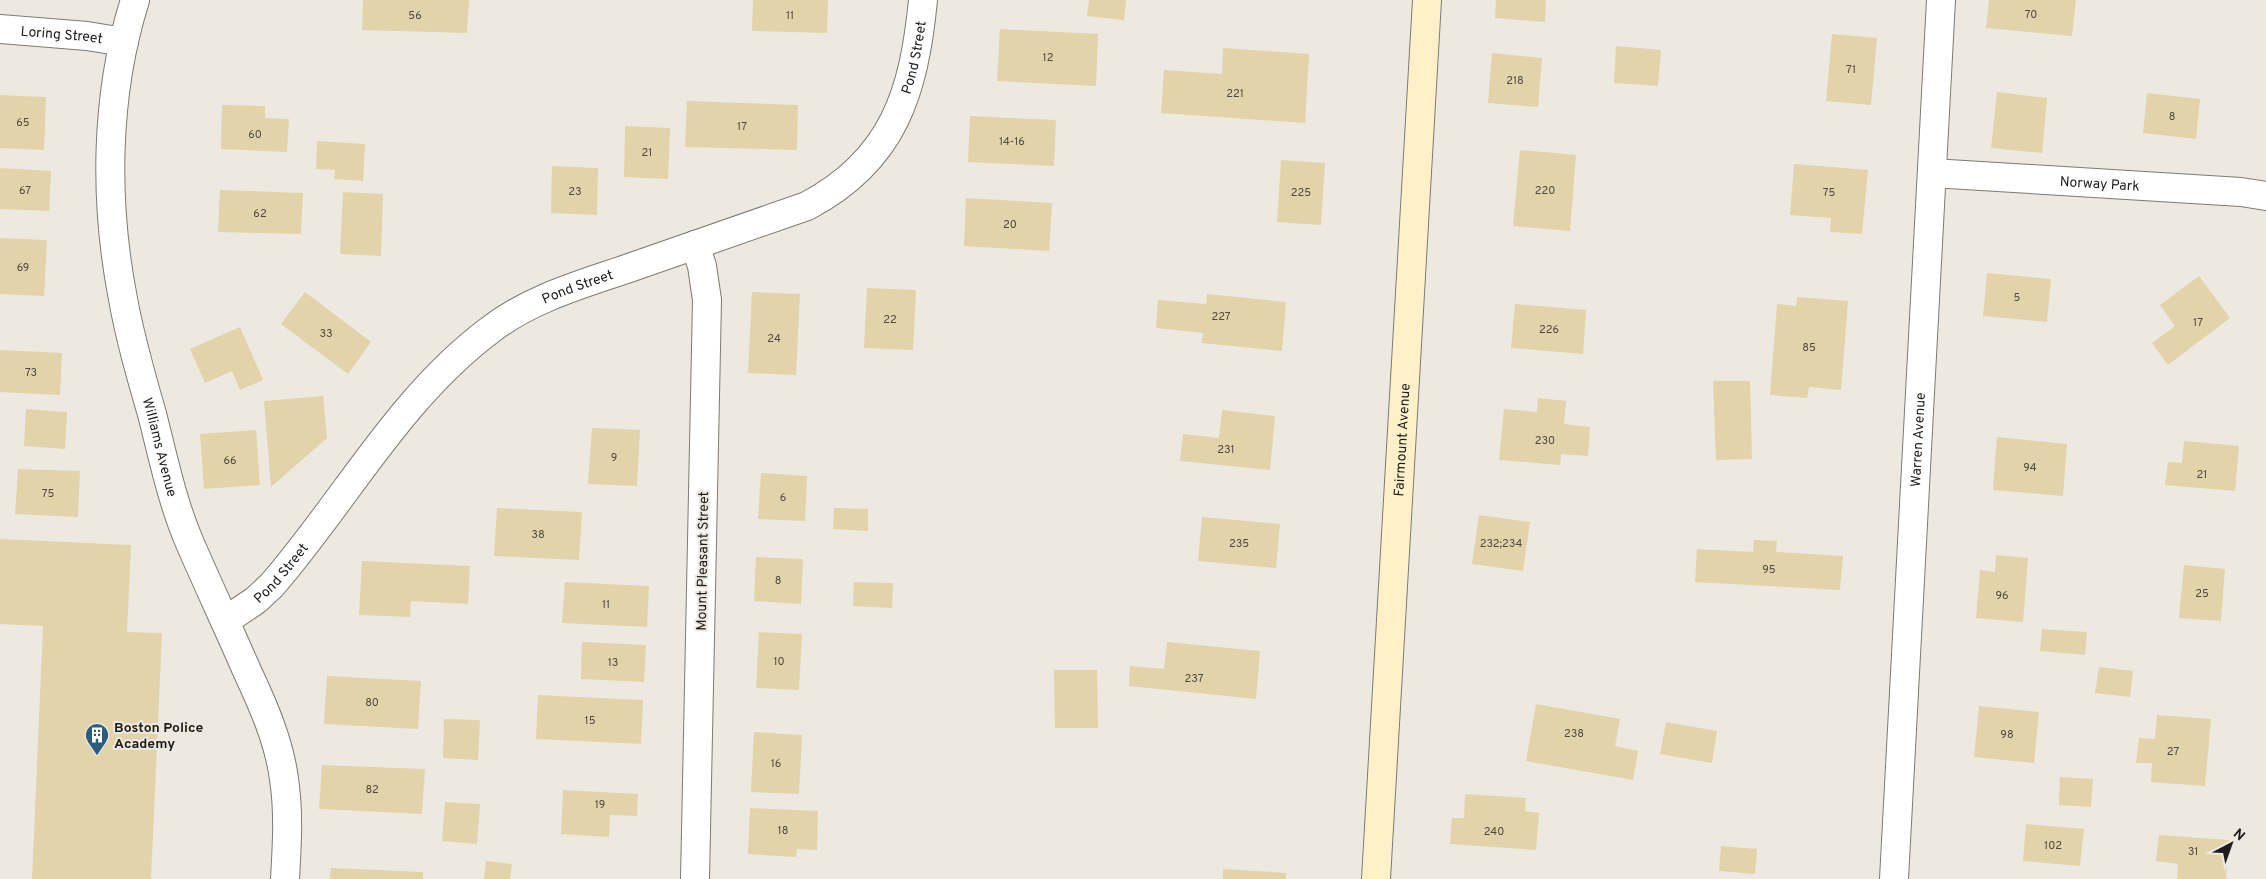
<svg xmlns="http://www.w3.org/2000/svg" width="2266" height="879" font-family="Overpass,sans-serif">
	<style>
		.building { fill: #e3d3aa }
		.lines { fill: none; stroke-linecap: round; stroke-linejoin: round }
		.street-casing { stroke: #7d7a73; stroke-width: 30 }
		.secondary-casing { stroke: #7d7a73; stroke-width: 30 }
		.street { stroke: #fff; stroke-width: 28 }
		.secondary { stroke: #fef1ca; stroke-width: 28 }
		.labels { text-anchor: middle; stroke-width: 4; stroke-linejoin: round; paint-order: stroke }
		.number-label { font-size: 11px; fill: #4f4a3f }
		.street-label { font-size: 14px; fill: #1e1d1b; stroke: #ede9e1 }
		.poi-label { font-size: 14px; font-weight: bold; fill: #1e1d1b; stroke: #ede9e1; text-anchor: start }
	</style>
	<rect width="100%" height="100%" fill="#ede9e1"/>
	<g class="building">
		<path d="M363,0h106l-2,33 -105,-3z"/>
		<path d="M753,0h75l-1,33 -75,-2z"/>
		<path d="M1089,0h37l-2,20 -37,-4z"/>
		<path d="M1496,0h50l-1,22 -50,-4z"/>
		<path d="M1989,0h87l-4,36 -86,-8z"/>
		<path d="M1000,29l98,5 -2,52 -99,-5z"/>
		<path d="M1832,34l45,4 -6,67 -45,-4z"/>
		<path d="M1616,46l45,4 -3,36 -44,-3z"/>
		<path d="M1223,48l86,6 -4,69 -144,-10 3,-43 58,4z"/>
		<path d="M1492,53l50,5 -4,49 -50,-4z"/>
		<path d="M1997,92l50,6 -5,55 -51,-5z"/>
		<path d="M2147,93l53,6 -4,40 -53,-6z"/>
		<path d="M0,95l46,2 -2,53 -44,-2z"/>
		<path d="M687,101l111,4 -1,45 -112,-3z"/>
		<path d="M222,105l43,1v12l24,1 -2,33 -66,-3z"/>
		<path d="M970,116l86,4 -2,46 -86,-4z"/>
		<path d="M625,126l45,2 -2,51 -44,-2z"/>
		<path d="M317,141l48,3 -2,37 -29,-2 1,-9 -19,-1z"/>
		<path d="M1520,150l56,5 -6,76 -57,-5z"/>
		<path d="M1281,160l44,3 -4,62 -44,-3z"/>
		<path d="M1794,164l74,6 -6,64 -32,-2 1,-14 -41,-3z"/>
		<path d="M552,166l46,2 -1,47 -46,-2z"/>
		<path d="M0,168l51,3 -2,40 -49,-2z"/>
		<path d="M220,190l83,3 -2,41 -83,-2z"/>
		<path d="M343,192l40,2 -2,62 -41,-2z"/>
		<path d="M966,198l86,5 -3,48 -85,-5z"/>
		<path d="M0,238l47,2 -3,56 -44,-2z"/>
		<path d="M1987,273l64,6 -4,43 -64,-6z"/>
		<path d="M2199,276l31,42 -62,47 -16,-22 23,-17 -15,-21z"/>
		<path d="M867,288l49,2 -3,60 -49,-2z"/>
		<path d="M305,292l66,50 -23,32 -67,-50z"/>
		<path d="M752,292l48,2 -4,81 -48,-2z"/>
		<path d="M1207,294l79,8 -4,49 -80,-8 1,-10 -47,-5 2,-28 48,4z"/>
		<path d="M1797,297l51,4 -7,89 -32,-3 -2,11 -37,-3 7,-91 19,2z"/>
		<path d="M1515,304l71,6 -3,44 -72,-6z"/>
		<path d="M240,327l23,53 -23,10 -8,-19 -27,12 -15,-34z"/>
		<path d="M0,350l62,3 -2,42 -60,-3z"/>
		<path d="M1713,381h37l2,78 -36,1z"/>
		<path d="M323,396l4,42 -56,49 -7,-86z"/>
		<path d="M1538,398l28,3 -2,23 26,3 -2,29 -27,-2 -1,11 -61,-5 5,-51 33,3z"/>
		<path d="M26,409l41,3 -2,37 -41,-3z"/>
		<path d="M1222,410l53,6 -5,54 -90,-9 3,-27 36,4z"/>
		<path d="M592,428l48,2 -3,56 -49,-2z"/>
		<path d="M256,430l4,55 -56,4 -4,-55z"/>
		<path d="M1997,437l70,7 -4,52 -70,-6z"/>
		<path d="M2184,441l55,5 -4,45 -70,-6 3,-23 14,1z"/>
		<path d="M18,469l62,2 -2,46 -63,-3z"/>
		<path d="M761,473l46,3 -2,45 -47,-2z"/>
		<path d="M497,508l85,4 -3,48 -85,-4z"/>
		<path d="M834,508l34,1v22l-35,-2z"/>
		<path d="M1479,515l51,7 -7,49 -51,-7z"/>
		<path d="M1202,517l78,7 -4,44 -78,-7z"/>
		<path d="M0,539l131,6 -4,87 35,1 -11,246h-119l11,-253 -43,-2z"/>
		<path d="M1754,540l23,1 -1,11 67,4 -3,34 -145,-8 2,-33 56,3z"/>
		<path d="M1996,555l32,3 -5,64 -47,-4 4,-48 15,2z"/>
		<path d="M756,557l47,2 -2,45 -47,-3z"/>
		<path d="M362,561l108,5 -2,38 -57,-3 -1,16 -51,-2z"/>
		<path d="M2184,565l41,4 -4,52 -42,-3z"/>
		<path d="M565,582l84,4 -2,41 -85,-4z"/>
		<path d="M854,582l39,1 -1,25 -39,-2z"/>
		<path d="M2042,629l45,3 -2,23 -45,-4z"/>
		<path d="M759,632l43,2 -3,56 -43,-2z"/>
		<path d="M582,642l64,3 -2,37 -63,-3z"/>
		<path d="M1167,642l93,9 -4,48 -127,-13 1,-20 34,3z"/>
		<path d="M2099,667l34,4 -3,26 -35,-4z"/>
		<path d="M1054,670h43l1,58h-43z"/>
		<path d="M327,676l94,5 -3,48 -94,-5z"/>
		<path d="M538,695l105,5 -2,44 -105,-5z"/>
		<path d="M1536,704l84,15 -5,27 23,5 -5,29 -107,-19z"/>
		<path d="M1979,706l60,6 -5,51 -60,-6z"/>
		<path d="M2157,715l54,4 -6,67 -54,-4 1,-19h-16l3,-25 16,1z"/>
		<path d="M444,719l36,1 -2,40 -35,-2z"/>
		<path d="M1666,722l51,9 -5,32 -52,-9z"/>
		<path d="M754,732l48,3 -3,59 -48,-2z"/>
		<path d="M322,765l103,4 -3,45 -103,-5z"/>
		<path d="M2060,777l33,2 -2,28 -32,-2z"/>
		<path d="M563,790l75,4 -1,22 -27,-1 -1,22 -48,-3z"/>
		<path d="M1465,794l61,4 -1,13 14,2 -3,37 -86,-6 2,-26h12z"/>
		<path d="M445,802l35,2 -3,40 -35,-3z"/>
		<path d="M750,808l68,3 -1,39 -20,-1 -1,8 -48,-3z"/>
		<path d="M2026,824l58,5 -4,37 -57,-5z"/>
		<path d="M2159,835l70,5 -3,39h-49l1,-15 -22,-3z"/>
		<path d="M1721,846l36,3 -2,25 -36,-3z"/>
		<path d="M486,861l26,3 -2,15h-26z"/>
		<path d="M331,868l92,4v7h-93z"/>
		<path d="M1223,869l63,4v6h-63z"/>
	</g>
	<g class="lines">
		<g class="street-casing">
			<g id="street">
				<path id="s1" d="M135,0c-30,96 -31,201 -12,299 7,39 18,77 29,115 11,43 20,87 37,127 19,44 39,86 58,130 16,34 32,70 37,108 5,33 3,66 1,100"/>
				<path id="s2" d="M0,29l87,7 37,6"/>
				<path id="s3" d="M1932,173l309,19 25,4"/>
				<path d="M695,245l7,21 5,34 -12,579"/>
				<path id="s4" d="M225,621l31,-21 16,-15c73,-84 127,-187 218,-255 41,-32 93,-46 142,-63 58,-20 116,-40 175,-61 87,-46 107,-114 116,-206"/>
				<path id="s5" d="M1894,879l47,-879"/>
			</g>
		</g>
		<g class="secondary-casing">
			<g id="secondary">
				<path id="s6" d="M1376,879l51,-879"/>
			</g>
		</g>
		<use href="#street" class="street"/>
		<use href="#secondary" class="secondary"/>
	</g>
	<defs>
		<g id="building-pin" transform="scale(1.25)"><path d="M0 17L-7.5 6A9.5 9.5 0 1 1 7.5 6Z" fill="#2d5d7c" stroke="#ede9e1"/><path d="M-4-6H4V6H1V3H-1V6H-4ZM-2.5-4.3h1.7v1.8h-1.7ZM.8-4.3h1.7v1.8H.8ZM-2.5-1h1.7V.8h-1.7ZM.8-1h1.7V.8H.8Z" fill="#fff"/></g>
	</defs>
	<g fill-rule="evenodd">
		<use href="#building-pin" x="97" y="735"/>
	</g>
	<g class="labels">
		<g class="number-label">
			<text x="2031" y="18">70</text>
			<text x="415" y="19">56</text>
			<text x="790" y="19">11</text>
			<text x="1048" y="61">12</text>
			<text x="1851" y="73">71</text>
			<text x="1515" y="84">218</text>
			<text x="1235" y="97">221</text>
			<text x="2172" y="120">8</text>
			<text x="23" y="126">65</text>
			<text x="742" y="130">17</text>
			<text x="255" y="138">60</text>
			<text x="1012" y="145">14-16</text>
			<text x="647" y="156">21</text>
			<text x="25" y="194">67</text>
			<text x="1545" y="194">220</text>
			<text x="575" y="195">23</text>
			<text x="1301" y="196">225</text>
			<text x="1829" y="196">75</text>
			<text x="260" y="217">62</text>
			<text x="1010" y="228">20</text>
			<text x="23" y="271">69</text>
			<text x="2017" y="301">5</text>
			<text x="1221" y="320">227</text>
			<text x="890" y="323">22</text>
			<text x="2198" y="326">17</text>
			<text x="1549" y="333">226</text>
			<text x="326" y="337">33</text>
			<text x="774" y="342">24</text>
			<text x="1809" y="351">85</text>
			<text x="31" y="376">73</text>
			<text x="1545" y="444">230</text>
			<text x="1226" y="453">231</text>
			<text x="614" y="461">9</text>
			<text x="230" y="464">66</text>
			<text x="2030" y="471">94</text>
			<text x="2202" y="478">21</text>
			<text x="48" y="497">75</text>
			<text x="783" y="501">6</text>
			<text x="538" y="538">38</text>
			<text x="1239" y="547">235</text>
			<text x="1501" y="547">232;234</text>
			<text x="1769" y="573">95</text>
			<text x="778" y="584">8</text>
			<text x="2202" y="597">25</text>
			<text x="2002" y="599">96</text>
			<text x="606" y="608">11</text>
			<text x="779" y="665">10</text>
			<text x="613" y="666">13</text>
			<text x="1194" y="682">237</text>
			<text x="372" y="706">80</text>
			<text x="590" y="724">15</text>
			<text x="1574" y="737">238</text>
			<text x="2007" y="738">98</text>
			<text x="2173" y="755">27</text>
			<text x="776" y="767">16</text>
			<text x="372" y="793">82</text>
			<text x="600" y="808">19</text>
			<text x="783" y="834">18</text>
			<text x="1494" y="835">240</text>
			<text x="2053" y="849">102</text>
			<text x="2193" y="855">31</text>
		</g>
		<g class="street-label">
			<text dy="5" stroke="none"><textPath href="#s2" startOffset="62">Loring Street</textPath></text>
			<text dy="5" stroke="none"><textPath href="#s4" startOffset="928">Pond Street</textPath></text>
			<text dy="5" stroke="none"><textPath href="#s3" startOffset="168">Norway Park</textPath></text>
			<text dy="5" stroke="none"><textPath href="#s4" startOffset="494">Pond Street</textPath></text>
			<text dy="5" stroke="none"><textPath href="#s6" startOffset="440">Fairmount Avenue</textPath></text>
			<text dy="5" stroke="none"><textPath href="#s5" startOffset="440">Warren Avenue</textPath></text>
			<text dy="5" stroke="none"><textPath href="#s1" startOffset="455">Williams Avenue</textPath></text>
			<text transform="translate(702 561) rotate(-89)" y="5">Mount Pleasant Street</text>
			<text dy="5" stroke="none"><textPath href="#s4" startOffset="74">Pond Street</textPath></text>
		</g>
		<g class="poi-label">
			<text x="114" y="732">Boston Police<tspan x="114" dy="16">Academy</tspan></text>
		</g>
	</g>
	<g transform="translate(2231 844) rotate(41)" stroke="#ede9e1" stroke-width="4" paint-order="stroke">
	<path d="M0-4L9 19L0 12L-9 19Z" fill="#1e1d1b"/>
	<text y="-8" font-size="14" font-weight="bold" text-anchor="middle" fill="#1e1d1b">N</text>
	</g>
</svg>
